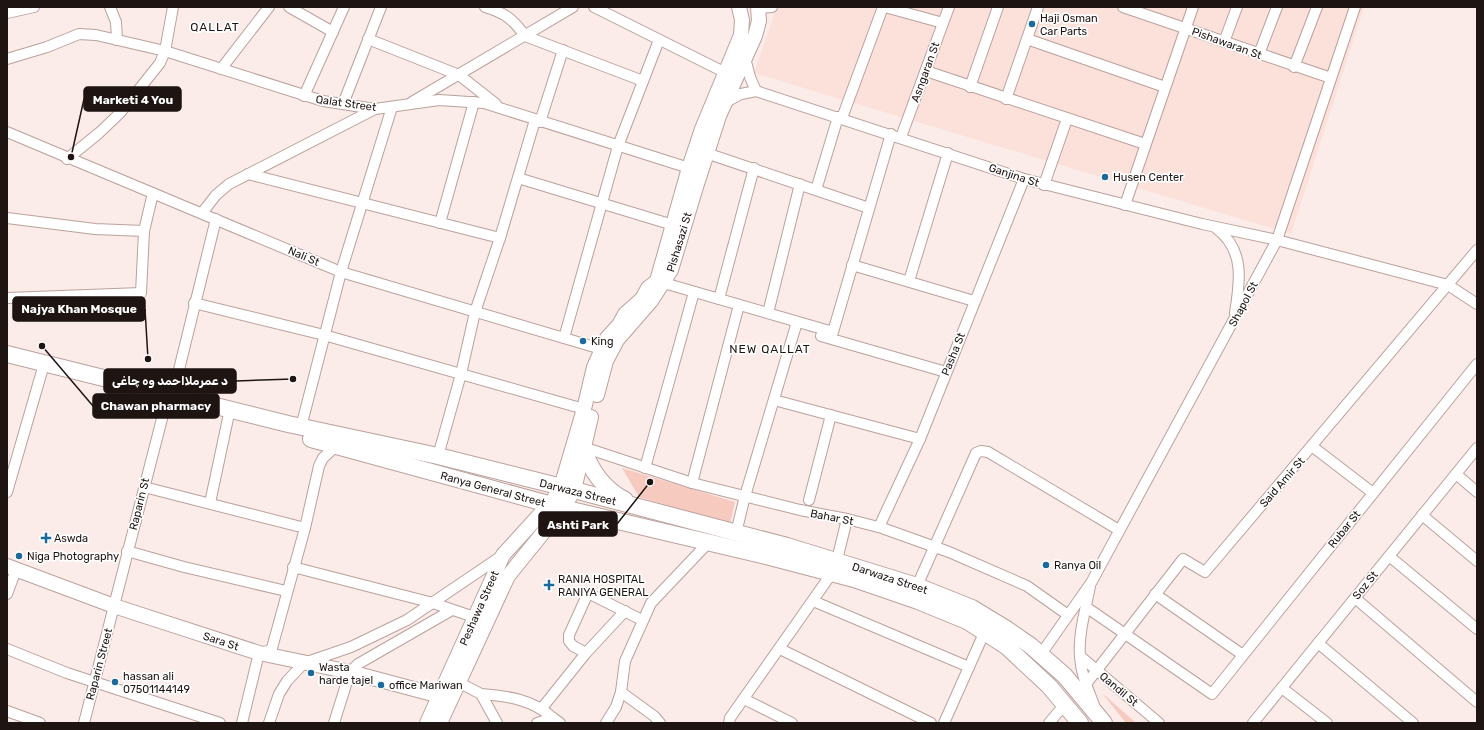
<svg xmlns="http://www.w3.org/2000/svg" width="1484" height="730" font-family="Rubik,Cairo,sans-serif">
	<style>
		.built { fill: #fce0da }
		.green { fill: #f7cac0 }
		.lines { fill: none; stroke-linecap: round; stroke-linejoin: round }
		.minor-casing { stroke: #baa19c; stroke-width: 12 }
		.secondary-casing { stroke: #baa19c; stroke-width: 16 }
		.trunk-casing { stroke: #baa19c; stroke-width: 18 }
		.minor { stroke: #fff; stroke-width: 10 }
		.secondary { stroke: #fff; stroke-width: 14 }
		.trunk { stroke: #fff; stroke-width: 16 }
		.poi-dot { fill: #1c6a9c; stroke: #fff; stroke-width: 1.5 }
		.labels { text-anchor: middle; stroke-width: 3.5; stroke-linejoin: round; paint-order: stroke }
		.poi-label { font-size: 11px; fill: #1e1513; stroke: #fff; text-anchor: start }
		.street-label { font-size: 11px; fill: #1e1513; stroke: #fff }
		.neighbourhood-label { font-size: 12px; letter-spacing: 1px; fill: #1e1513; stroke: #fff }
		.leader { fill: none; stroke: #1e1513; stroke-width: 1.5 }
		.callout-dot { fill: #1e1513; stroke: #fff; stroke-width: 1.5 }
		.callout { fill: #1e1513; stroke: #1e1513; stroke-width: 1.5 }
		.callout-label { font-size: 12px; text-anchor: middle; font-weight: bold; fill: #fff }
	</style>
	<rect width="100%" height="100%" fill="#fcece9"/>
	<path class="built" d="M777,7h587l-73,227 -537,-161z"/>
	<g class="green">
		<path d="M622,468l113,34 -5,22 -91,-27z"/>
		<path d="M1102,693l34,30h-10z"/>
	</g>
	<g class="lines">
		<g class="minor-casing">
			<g id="minor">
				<path d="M110,7l6,15 1,18"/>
				<path d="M289,7l44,25"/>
				<path d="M485,7c20,6 28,12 40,29l118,45"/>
				<path d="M594,7l132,66"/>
				<path d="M885,7l58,16"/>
				<path d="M1123,7l208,71"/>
				<path d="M758,8l14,-1"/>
				<path d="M7,13l27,-6"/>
				<path d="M368,39l91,36 37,29"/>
				<path d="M1027,39l138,48"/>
				<path d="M1224,42l13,-35"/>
				<path d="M1259,54l18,-47"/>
				<path d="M745,58l5,19 6,14"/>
				<path d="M7,59l40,-12 32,-13 17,1 69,16 158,50 52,8 64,-9 45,3 205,65"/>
				<path d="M1294,67l23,-60"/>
				<path d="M221,69l48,-62"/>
				<path d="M926,71l219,73"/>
				<path d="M970,87l28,-80"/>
				<path d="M304,96l40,-89"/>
				<path d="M1006,99l32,-92"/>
				<path d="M412,102l161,-95"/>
				<path d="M724,103l17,-9 15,-3 268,88 178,45 75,16 171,45 29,19"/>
				<path d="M343,104l38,-97"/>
				<path d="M842,118l41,-111"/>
				<path d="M540,122l23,-72"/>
				<path d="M7,132l334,140 267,79"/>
				<path d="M901,137l48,-130"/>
				<path d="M706,153l163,55"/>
				<path d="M67,159l32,-26 21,-20 40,-50 5,-12 8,-44"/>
				<path d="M248,174l252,64"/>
				<path d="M518,178l155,47"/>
				<path d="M1044,185l23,-66"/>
				<path d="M816,190l22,-73"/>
				<path d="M1125,205l68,-198"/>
				<path d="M202,213l14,-18 13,-11 146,-75"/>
				<path d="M7,218l88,11 49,2"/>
				<path d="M440,223l34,-121"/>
				<path d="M1217,229c28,21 23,53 18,84"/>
				<path d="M852,265l122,36"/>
				<path d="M657,281l176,51 58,-198"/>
				<path d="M909,281l39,-128"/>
				<path d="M7,298l134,-5 3,-62 9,-38"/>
				<path d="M719,299l35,-131"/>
				<path d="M194,303l130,32 260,74"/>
				<path d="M768,313l32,-129"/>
				<path d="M821,336l125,36"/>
				<path d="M564,338l54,-192 41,-106"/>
				<path d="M173,394l43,-175"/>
				<path d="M774,400l146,39"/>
				<path d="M301,427l40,-155 51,-165"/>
				<path d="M583,447l109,36 108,27 47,9 35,9 67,24 78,34 41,29"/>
				<path d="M1313,447l60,46"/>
				<path d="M438,456l23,-82 14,-62 25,-74 35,-118"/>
				<path d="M645,468l49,-176"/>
				<path d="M1456,474l21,18"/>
				<path d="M692,483l47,-178"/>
				<path d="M144,487l161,41"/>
				<path d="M7,492l35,-121"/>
				<path d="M809,500l22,-85"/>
				<path d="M210,503l20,-94"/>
				<path d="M1422,515l55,46"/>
				<path d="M879,527l41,-88 104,-260"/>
				<path d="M736,533l9,-37 52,-174"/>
				<path d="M127,551l57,16 102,24"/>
				<path d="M1389,556l88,73"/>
				<path d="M837,560l10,-41"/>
				<path d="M293,567l140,36 41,14"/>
				<path d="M917,586l59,-133 5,-2 7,1 131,78"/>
				<path d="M1090,586c-4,22 -12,48 -10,71 1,17 8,32 14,48"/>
				<path d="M7,594l9,-24"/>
				<path d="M1155,594l88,61"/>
				<path d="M1355,598l122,104"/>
				<path d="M813,601l156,66"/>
				<path d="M1086,607l126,87 265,-330"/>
				<path d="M1318,643l95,80"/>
				<path d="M7,649l60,24 153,50"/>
				<path d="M780,649l151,74"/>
				<path d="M586,653l-13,-7 -4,-5v-6l19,-42 54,27"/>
				<path d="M1041,654l50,-71 186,-343 78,-233"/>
				<path d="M1080,656l79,67"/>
				<path d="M458,682l23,12 16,29"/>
				<path d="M1086,684l97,-125 22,13 272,-322"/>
				<path d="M1282,688l45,35"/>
				<path d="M621,692l33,24 6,7"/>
				<path d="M481,694c26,2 51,5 72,24"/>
				<path d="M744,699l48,24"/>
				<path d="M542,708l44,-55 39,-42"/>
				<path d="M7,711l33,12"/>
				<path d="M84,723l82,-320"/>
				<path d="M242,723l17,-70 9,-2 4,-3 33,-120 14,-62 4,-8 13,-12"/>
				<path d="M269,723l10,-29 8,-13 17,-18 47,-16 56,-27 96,-65"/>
				<path d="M334,723l16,-51 8,-8 94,-54"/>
				<path d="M537,723l16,-5 7,5"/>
				<path d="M606,723l10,-16 5,-15 4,-31 26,-58 58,-61"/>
				<path d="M729,723l1,-5 102,-145"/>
				<path d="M944,723l41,-92"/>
				<path d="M1049,723l16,-19"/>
				<path d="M1253,723l224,-275"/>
			</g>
		</g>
		<g class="secondary-casing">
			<g id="secondary">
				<path d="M597,395l9,-34 11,-21 34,-39 20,-31 25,-83 23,-71 36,-80 4,-15 -1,-14"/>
				<path d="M7,566l107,40 145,47 91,19 90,24"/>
				<path d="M427,723l76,-168 50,-55 8,-13 23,-78 10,-42 13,-29 12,-13 6,-11 17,-15 6,-11 9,-7 32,-113 13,-39 39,-94 1,-15 -3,-13"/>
				<path d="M440,723l68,-147 55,-68 11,-18 17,-73"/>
			</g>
		</g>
		<g class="trunk-casing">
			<g id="trunk">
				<path d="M7,354l281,70 150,32 136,34 213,56 130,40 55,22 33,20 26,18 34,30 39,47"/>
				<path d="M311,439l252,69 207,49 84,22 64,22 49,20 39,25 43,40 31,37"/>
				<path d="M583,447c7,23 21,42 42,53"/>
			</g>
		</g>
		<use href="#minor" class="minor"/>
		<use href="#secondary" class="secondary"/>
		<use href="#trunk" class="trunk"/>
	</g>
	<g class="poi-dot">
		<circle cx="1032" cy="24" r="4"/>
		<circle cx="1105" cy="177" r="4"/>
		<circle cx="583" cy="341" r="4"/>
		<path d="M44 532h4v4h4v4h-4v4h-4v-4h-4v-4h4z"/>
		<circle cx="19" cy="556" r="4"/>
		<circle cx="1046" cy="565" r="4"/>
		<path d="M547 579h4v4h4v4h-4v4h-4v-4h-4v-4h4z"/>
		<circle cx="311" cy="673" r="4"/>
		<circle cx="115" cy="682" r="4"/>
		<circle cx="381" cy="685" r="4"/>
	</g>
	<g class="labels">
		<g class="poi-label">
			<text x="1040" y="22">Haji Osman<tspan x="1040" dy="13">Car Parts</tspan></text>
			<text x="1113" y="181">Husen Center</text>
			<text x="591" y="345">King</text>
			<text x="54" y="542">Aswda</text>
			<text x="27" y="560">Niga Photography</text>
			<text x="1054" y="569">Ranya Oil</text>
			<text x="558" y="583">RANIA HOSPITAL<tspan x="558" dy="13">RANIYA GENERAL</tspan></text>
			<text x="319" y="671">Wasta<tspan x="319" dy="13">harde tajel</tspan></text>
			<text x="123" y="680">hassan ali<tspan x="123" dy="13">07501144149</tspan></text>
			<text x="389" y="689">office Mariwan</text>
		</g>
		<g class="street-label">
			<text transform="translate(1227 43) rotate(20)" y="4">Pishawaran St</text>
			<text transform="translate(925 72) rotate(-70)" y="4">Asngaran St</text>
			<text transform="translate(346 103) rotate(8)" y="4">Qalat Street</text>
			<text transform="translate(1014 175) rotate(18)" y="4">Ganjina St</text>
			<text transform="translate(679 242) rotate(-73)" y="4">Pishasazi St</text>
			<text transform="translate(304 256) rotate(23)" y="4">Nali St</text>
			<text transform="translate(1243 304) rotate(-62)" y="4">Shapol St</text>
			<text transform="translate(953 354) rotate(-68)" y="4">Pasha St</text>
			<text transform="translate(1282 482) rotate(-49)" y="4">Said Amir St</text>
			<text transform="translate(493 489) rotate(15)" y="4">Ranya General Street</text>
			<text transform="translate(578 492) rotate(14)" y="4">Darwaza Street</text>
			<text transform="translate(139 504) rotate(-76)" y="4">Raparin St</text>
			<text transform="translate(832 517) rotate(11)" y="4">Bahar St</text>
			<text transform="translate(1344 529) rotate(-51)" y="4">Rubar St</text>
			<text transform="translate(890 578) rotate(18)" y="4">Darwaza Street</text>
			<text transform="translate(1365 585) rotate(-51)" y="4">Soz St</text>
			<text transform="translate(479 608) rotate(-66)" y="4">Peshawa Street</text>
			<text transform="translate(221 641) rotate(18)" y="4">Sara St</text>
			<text transform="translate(99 664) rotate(-75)" y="4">Raparin Street</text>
			<text transform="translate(1119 689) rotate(40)" y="4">Qandil St</text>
		</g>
		<g class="neighbourhood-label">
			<text x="215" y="31">QALLAT</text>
			<text x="770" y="353">NEW QALLAT</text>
		</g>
	</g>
	<path class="leader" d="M71 157L84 99M148 359L145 309M293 379L236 381M42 346L93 406M650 482L617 524"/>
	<g class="callout-dot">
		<circle cx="71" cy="157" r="4"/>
		<circle cx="148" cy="359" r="4"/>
		<circle cx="293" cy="379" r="4"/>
		<circle cx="42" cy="346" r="4"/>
		<circle cx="650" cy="482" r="4"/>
	</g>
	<g class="callout">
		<rect x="84" y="87" width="97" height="24" rx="4"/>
		<rect x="13" y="297" width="132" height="24" rx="4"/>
		<rect x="104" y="369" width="132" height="24" rx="4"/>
		<rect x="93" y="394" width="126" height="24" rx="4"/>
		<rect x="539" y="512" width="78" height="24" rx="4"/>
	</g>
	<g class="callout-label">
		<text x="133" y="104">Marketi 4 You</text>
		<text x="79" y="313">Najya Khan Mosque</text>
		<text x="170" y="385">د عمرملااحمد وه چاغى</text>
		<text x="156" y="410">Chawan pharmacy</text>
		<text x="578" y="529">Ashti Park</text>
	</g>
	<rect width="1484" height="730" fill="none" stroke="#1e1513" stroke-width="16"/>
</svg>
